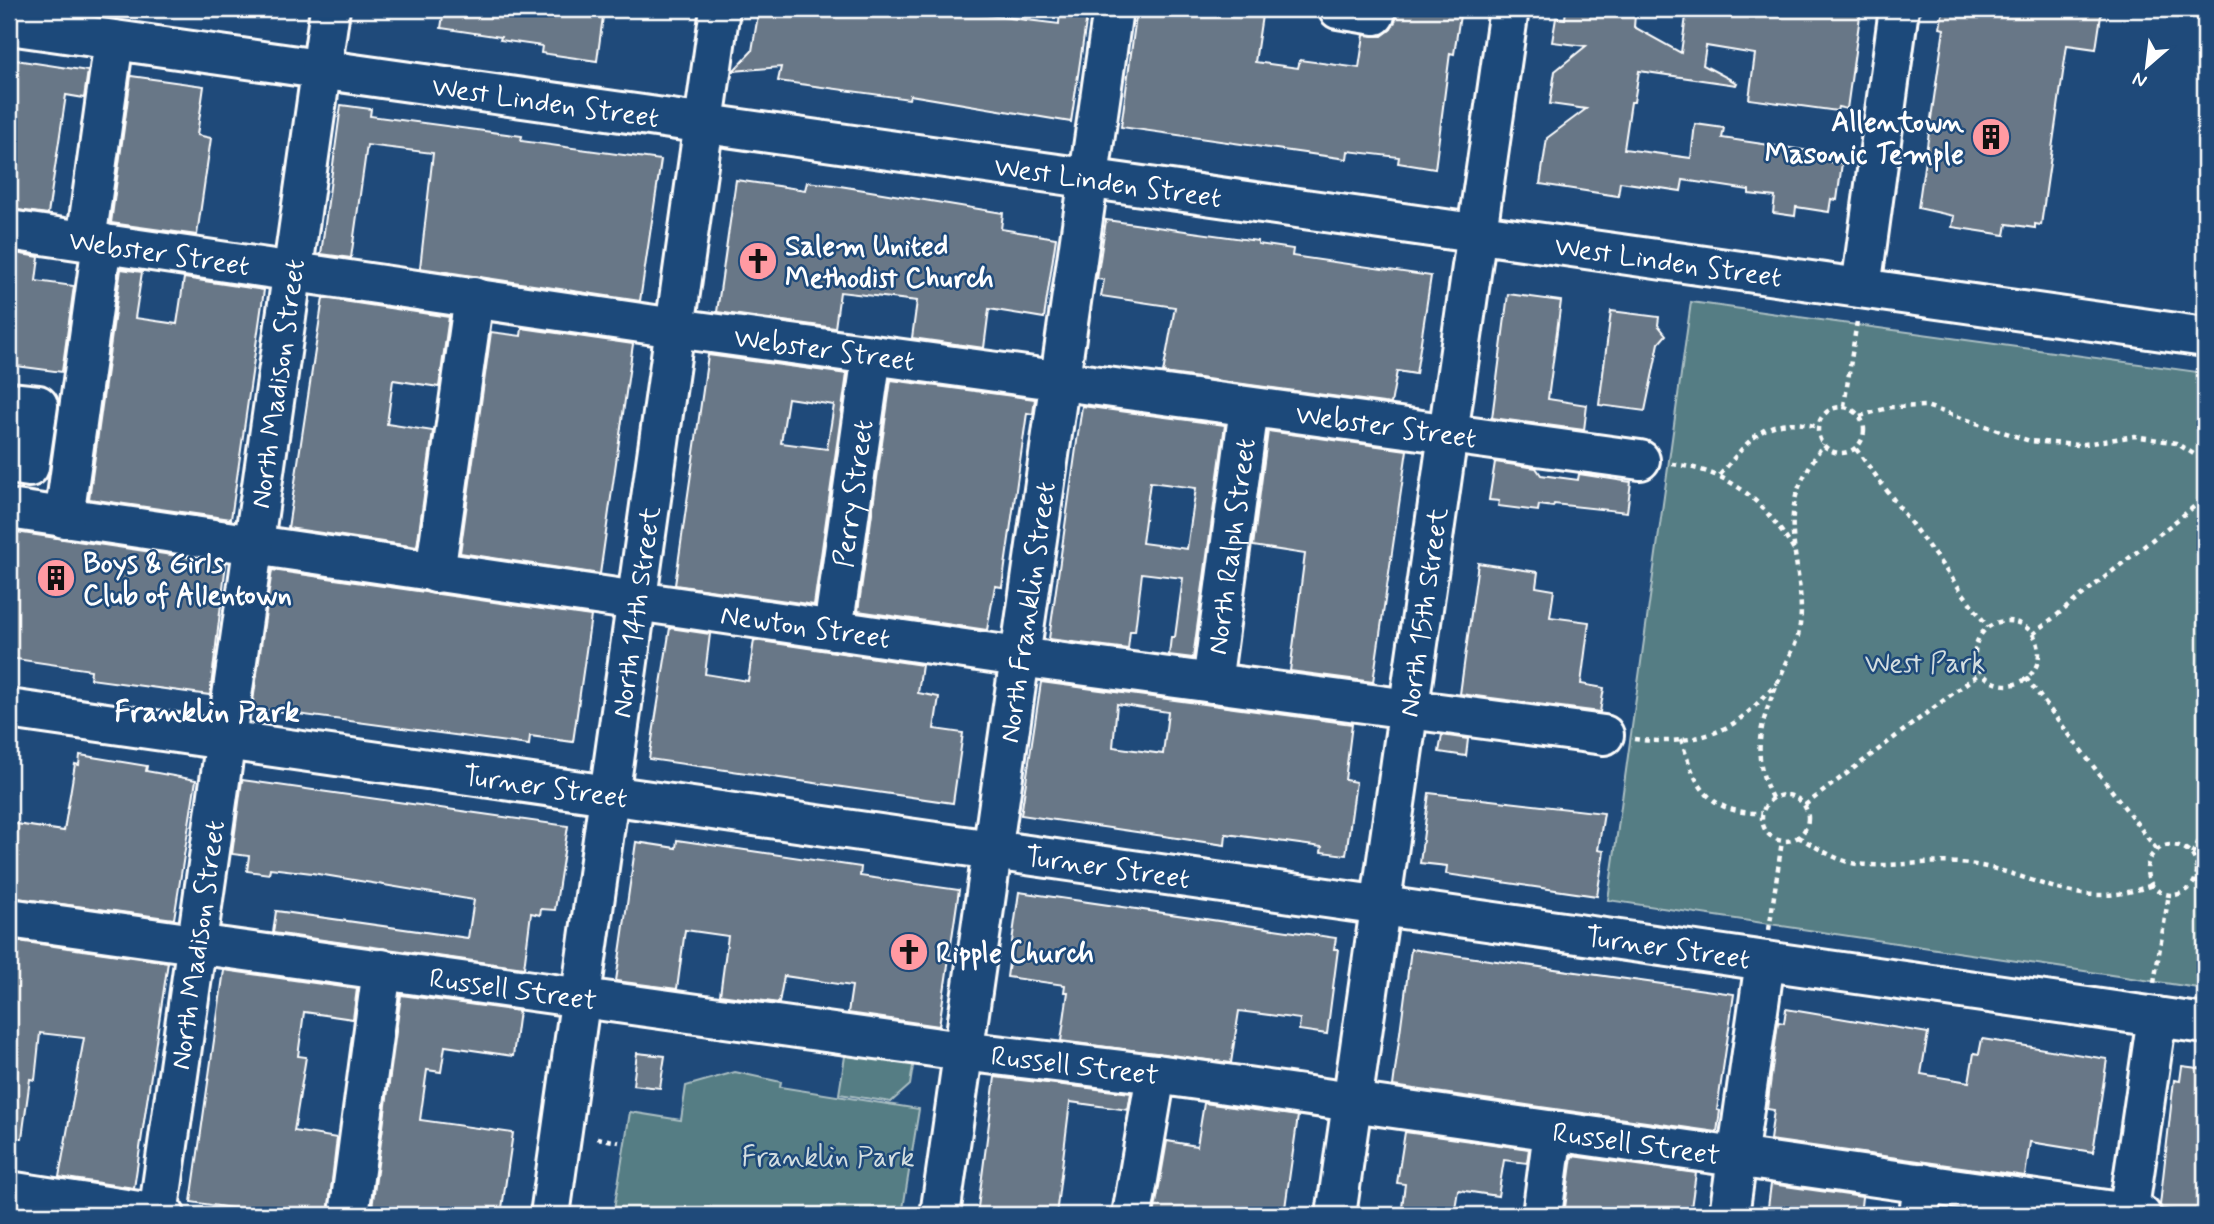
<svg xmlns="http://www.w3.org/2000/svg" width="2214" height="1224" font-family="Mynerve,sans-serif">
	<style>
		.green { fill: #547d84; stroke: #aabec2; stroke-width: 2 }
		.building { fill: #677787; stroke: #fff; stroke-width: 2; fill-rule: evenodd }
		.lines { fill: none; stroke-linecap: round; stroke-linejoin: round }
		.minor-casing { stroke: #fff; stroke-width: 44 }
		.major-casing { stroke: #fff; stroke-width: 44 }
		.path { stroke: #fff; stroke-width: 4.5; stroke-dasharray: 5 5; stroke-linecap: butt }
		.minor { stroke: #1f4a7a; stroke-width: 38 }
		.major { stroke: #1f4a7a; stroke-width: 38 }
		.labels { text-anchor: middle; stroke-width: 5; stroke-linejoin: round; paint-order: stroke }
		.street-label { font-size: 28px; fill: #fff; stroke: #1f4a7a }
		.poi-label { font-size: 28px; font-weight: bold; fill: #fff; stroke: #1f4a7a; text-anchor: start }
		.park-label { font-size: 28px; fill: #d4dee0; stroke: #1f4a7a }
		.neighbourhood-label { font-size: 30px; font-weight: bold; fill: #fff; stroke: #1f4a7a }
	</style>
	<rect width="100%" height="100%" fill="#1f4a7a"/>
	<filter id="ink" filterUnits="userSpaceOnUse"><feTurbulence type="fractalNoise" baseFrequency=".0143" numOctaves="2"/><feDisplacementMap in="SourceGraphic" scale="14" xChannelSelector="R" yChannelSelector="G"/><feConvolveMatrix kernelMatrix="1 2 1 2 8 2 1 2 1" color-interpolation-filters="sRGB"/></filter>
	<g filter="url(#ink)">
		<g class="green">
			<path d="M1691,302l514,71v616l-597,-89z"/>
			<path d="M846,1050l68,10 -4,25 -19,17 -52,-8z"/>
			<path d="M735,1072l46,10 -1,5 139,22 -17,106h-289l17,-103 51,8 5,-34z"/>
		</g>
		<g class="building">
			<path d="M444,9h160l-7,52 -56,-8 1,-7 -42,-6 1,-3 -60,-9z"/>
			<path d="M759,9h180l120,15 1,-15h28l-17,113 -161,-27 -1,4 -131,-18 3,-14 -48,4 19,-20z"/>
			<path d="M1137,9h126l-8,53 43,6 2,-8 59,8 5,-33 18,1 9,-7 5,-10v-10h65l-7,45 -4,-1 -15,116 -37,-6 1,-6 -51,-6 -1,8 -226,-32z"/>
			<path d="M1566,9h52v4l17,2 -1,12 47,26 6,-44h174l-14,100 -9,-2 -1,4 -88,-12 6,-45 -49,-8 -3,19 34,18 -1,2 -97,-14 -5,31h-3l-7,47 67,9 4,-34 29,4 -2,10 109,16 -1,8 12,1 -5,37 -6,-1 -2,13 -33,-5 -1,9 -22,-3 2,-16 -26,-3v-4l-66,-10 -2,11 -61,-9 -2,14 -78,-12 7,-46 39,-29 -36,-5 5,-33 31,-25 -34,-4 4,-24 9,1z"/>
			<path d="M1943,9h159l-6,40 -29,-4 -26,180 -6,-1v4l-28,-4 -2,11 -26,-4 -27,-4 2,-11 -36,-8 26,-179 -4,-1z"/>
			<path d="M9,59l79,12 -4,27 -18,-3 -18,119 -39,-5z"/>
			<path d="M131,76l73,10 -7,49 14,3 -14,97 -86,-12z"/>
			<path d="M341,105l30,4 -1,7 152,20 -1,5 140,19 -21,141 -220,-33 13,-115 -66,-8 -16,113 -30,-4z"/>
			<path d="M736,180l69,10 2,-8 27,3 169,28 -2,16 55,9 -12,80 -55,-9 -5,39 -72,-10 5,-37 -77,-9 -5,36 -118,-16z"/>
			<path d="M1106,220l152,21v3l35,5 -1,7 139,20 -15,98 -19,-3 -6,33 -228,-31 12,-66 -74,-11 3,-16 -7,-1z"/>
			<path d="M9,252l30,5 -3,24 38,5 -12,86 -53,-7z"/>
			<path d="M121,269l21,3 -7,46 42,6 7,-46 80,12 -33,229 -142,-20z"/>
			<path d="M1508,294l53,7 -13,98 39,6 -3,25 -92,-12z"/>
			<path d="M323,298l126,19 -10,70 -46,-7 -6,44 46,7 -16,116 -129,-19z"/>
			<path d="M1611,311l48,6 -1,8 8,10 -7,8 -14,68 -46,-6z"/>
			<path d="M522,328l111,16 -33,230 -140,-21 31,-221 30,4z"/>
			<path d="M708,355l139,19 -33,231 -139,-20zM788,398l46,7 -7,44 -46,-6z"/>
			<path d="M891,380l144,19 -2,15 -6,-1 -25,174 -7,-1 -8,44 -129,-19z"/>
			<path d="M1082,406l143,19 -32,233 -24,-3 2,-18h4l8,-59 -41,-5 -7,58h-5l-2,18 -79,-10zM1150,482l46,6 -9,61 -45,-6z"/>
			<path d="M1268,431l139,19 -34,232 -83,-11 15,-117 -52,-8z"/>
			<path d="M1495,462l41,6 5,7 37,5 1,-6 52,8 -4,30 -73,-8 -1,3 -14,-2 -1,6 -40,-5 1,-5 -10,-1z"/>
			<path d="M9,531l217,32 -16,132 -120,-16 1,-9 -82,-12z"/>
			<path d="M1478,563l60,9 -2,15 18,3 -4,27 39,5 -8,62 23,4 -4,24 -140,-18z"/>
			<path d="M272,570l319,46 -18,126 -43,-6 -1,9 -277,-37z"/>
			<path d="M670,628l40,6 -5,40 43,7 6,-41 168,25 -4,28 21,4 -5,32 29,4 -10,70 -304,-44z"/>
			<path d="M1041,682l311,42 -7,56 11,2 -10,73 -25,-3 1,-5 -96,-13 -1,11 -204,-30zM1117,704l51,8 -5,42 -50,-7z"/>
			<path d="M1442,735l26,4 -2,17 -27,-4z"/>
			<path d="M80,755l67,11 -1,5 50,9 -22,139 -165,-22v-74l55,8 11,-67 4,1z"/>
			<path d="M242,780l326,46 -13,84 -14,-1 -1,6 -9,-2 -7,55 -251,-35 3,-22 192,27 6,-38 -162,-27 -42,-5 -1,6 -22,-3 2,-15 -17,-2z"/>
			<path d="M1429,793l175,20 -6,37 6,1 -7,45 -151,-22 1,-8 -27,-3z"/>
			<path d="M677,840l184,27 -1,9 99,14 -20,136 -91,-13 4,-27 -68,-10 -5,27 -59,-8 8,-59 -43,-6 -8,59 -61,-8 20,-139 40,6z"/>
			<path d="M1019,892l317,46 -2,11h4l-11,85 -28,-4 1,-11 -61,-8 -8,52 -170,-22 7,-49h-4l1,-7 -58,-8z"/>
			<path d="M18,941l150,21 -34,226 -75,-11 25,-139 -44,-5 -5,47 -5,-1 -8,59h-13v-138z"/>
			<path d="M1411,949l323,45 -17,116 3,1 -3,21 -324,-46z"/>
			<path d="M224,970l133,19 -4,30 -49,-7 -6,44 8,1 -12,74 43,7 -9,77h-48l-89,-13z"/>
			<path d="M401,995l118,16 -6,45 -68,-10 -4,26 -14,-2 -7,50 93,13 -12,82h-130z"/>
			<path d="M1786,1009l142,24 -7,41 48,8 5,-29 5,1 3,-15 125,20 -14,93 -63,-10 -5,34 -255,-36 4,-30 -7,-1 11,-87 6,1z"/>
			<path d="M637,1053l28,3 -5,32 -27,-3z"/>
			<path d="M2182,1066l23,3v92l-7,53 -36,-5 -2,-4 14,-125 6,1z"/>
			<path d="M995,1077l136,16 -3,17 -58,-8 -14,113h-79z"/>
			<path d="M1204,1103l94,13 -14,99h-130l13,-74 30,5z"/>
			<path d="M1405,1132l124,17 -2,14 -23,-3 -6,36 -40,-6 -4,25h-53l4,-31 -8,-1z"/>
			<path d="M1572,1156l124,17 -6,42h-126z"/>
			<path d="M1771,1184l91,13 -2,18h-93z"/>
		</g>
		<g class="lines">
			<g class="minor-casing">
				<g id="minor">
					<path d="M1338,9l37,6"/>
					<path id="s1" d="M9,25l2196,312"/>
					<path id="s2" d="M9,230l666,98 965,132"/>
					<path d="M86,241l28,-201"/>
					<path d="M1861,288l38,-279"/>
					<path d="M9,402l29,3 -9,62 -20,-3"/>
					<path id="s3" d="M9,509l1010,148 585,78"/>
					<path d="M64,518l38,-275"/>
					<path d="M435,573l39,-276"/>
					<path id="s4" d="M833,630l39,-275"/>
					<path id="s5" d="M1212,683l37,-275"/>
					<path id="s6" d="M9,709l2196,315"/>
					<path id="s7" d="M9,918l953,133 194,23 985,141"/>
					<path d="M9,1191l156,24"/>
					<path id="s8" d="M158,1215l172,-1206"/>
					<path d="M349,1215l33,-246"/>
					<path id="s9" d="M550,1215l170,-1206"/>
					<path id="s10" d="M940,1215l173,-1206"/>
					<path d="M1132,1215l24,-141"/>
					<path d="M1542,1215l11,-84"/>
					<path d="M1729,1215l36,-254"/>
					<path d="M1919,1215l4,-32"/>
					<path d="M2128,1215l29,-198"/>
				</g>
			</g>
			<g class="major-casing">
				<g id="major">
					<path id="s11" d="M1336,1215l173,-1206"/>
				</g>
			</g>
			<g class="path">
				<path d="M1844,406l13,-85"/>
				<circle cx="1841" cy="430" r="23"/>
				<path d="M1860,416l31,-9 35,-1 104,35 48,4 57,-9 41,7 29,18"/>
				<path d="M1856,449l132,178"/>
				<path d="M1672,464c61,8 92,37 123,88"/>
				<path d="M2205,474v21"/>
				<path d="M1720,475c30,-36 46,-62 98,-48"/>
				<circle cx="2007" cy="653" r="32"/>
				<path d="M2033,634l172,-136"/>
				<path d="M2026,678l131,172"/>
				<path d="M1634,739c35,5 78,2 107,-21 13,-10 25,-23 36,-35"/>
				<path d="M1681,739c14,47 27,75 81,74"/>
				<circle cx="1785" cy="818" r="23"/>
				<path d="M1772,798c-25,-51 -8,-83 13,-132 5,-11 12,-23 14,-35 9,-47 -18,-99 0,-144 6,-15 16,-29 24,-43"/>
				<path d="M1805,805l176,-133"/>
				<path d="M1798,837c19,10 38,24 59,27 34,4 69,-4 102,-1 76,6 112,52 193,22"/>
				<circle cx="2172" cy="870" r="25"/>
				<path d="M2192,854l13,-24"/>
				<path d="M2194,882l11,-1"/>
				<path d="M1769,930l13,-89"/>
				<path d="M2154,983l15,-89"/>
				<path d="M597,1138l22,4"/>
			</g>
			<use href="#minor" class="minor"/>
			<use href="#major" class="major"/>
		</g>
	</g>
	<defs>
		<g id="building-disc" transform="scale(2.0125)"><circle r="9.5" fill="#ff9aa2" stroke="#1f4a7a"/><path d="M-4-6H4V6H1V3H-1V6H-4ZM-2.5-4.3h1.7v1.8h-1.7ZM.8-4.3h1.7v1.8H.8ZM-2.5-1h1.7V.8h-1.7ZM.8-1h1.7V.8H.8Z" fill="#111"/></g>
		<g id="church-disc" transform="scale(2.0125)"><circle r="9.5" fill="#ff9aa2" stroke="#1f4a7a"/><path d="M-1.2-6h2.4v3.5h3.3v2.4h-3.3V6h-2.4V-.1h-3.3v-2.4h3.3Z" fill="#111"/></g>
	</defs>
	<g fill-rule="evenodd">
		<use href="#building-disc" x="1991" y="137"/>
		<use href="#church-disc" x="758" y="261"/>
		<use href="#building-disc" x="56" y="578"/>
		<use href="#church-disc" x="909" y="952"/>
	</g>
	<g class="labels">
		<g class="street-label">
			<text dy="10" stroke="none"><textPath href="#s1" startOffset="542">West Linden Street</textPath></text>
			<text dy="10" stroke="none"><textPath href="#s1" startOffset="1110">West Linden Street</textPath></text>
			<text dy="10" stroke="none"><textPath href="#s2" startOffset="152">Webster Street</textPath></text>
			<text dy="10" stroke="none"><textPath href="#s1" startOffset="1676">West Linden Street</textPath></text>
			<text dy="10" stroke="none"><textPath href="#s2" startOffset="824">Webster Street</textPath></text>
			<text dy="10" stroke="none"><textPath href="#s8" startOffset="840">North Madison Street</textPath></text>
			<text dy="10" stroke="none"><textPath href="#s2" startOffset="1391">Webster Street</textPath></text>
			<text dy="10" stroke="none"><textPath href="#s4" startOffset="138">Perry Street</textPath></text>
			<text dy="10" stroke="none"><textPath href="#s5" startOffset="138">North Ralph Street</textPath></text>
			<text dy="10" stroke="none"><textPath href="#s9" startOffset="609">North 14th Street</textPath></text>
			<text dy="10" stroke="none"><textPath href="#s10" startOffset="609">North Franklin Street</textPath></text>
			<text dy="10" stroke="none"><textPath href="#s11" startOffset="609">North 15th Street</textPath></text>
			<text dy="10" stroke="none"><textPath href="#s3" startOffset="805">Newton Street</textPath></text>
			<text dy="10" stroke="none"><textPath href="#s6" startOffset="542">Turner Street</textPath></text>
			<text dy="10" stroke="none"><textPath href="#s6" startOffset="1110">Turner Street</textPath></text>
			<text dy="10" stroke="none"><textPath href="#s8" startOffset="273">North Madison Street</textPath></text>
			<text dy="10" stroke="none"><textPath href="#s6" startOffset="1676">Turner Street</textPath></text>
			<text dy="10" stroke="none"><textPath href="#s7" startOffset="509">Russell Street</textPath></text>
			<text dy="10" stroke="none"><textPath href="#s7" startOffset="1076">Russell Street</textPath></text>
			<text dy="10" stroke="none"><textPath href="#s7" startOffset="1643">Russell Street</textPath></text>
		</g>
		<g class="poi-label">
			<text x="1964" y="131" text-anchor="end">Allentown<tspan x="1964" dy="32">Masonic Temple</tspan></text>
			<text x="785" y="255">Salem United<tspan x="785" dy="32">Methodist Church</tspan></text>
			<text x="83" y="572">Boys &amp; Girls<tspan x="83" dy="32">Club of Allentown</tspan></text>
			<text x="936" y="962">Ripple Church</text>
		</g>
		<g class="park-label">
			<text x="1925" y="672">West Park</text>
			<text x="828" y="1166">Franklin Park</text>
		</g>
		<g class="neighbourhood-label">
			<text x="207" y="721">Franklin Park</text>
		</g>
	</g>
	<rect width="2214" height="1224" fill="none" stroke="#1f4a7a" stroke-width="35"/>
	<rect x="18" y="18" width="2179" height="1189" fill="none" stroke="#fff" stroke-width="2.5" filter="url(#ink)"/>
	<g transform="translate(2147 66) rotate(208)" stroke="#1f4a7a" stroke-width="5" paint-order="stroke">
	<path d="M0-5L12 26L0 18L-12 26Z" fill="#ffffff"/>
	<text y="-10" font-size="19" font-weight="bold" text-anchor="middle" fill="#ffffff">N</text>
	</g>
</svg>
